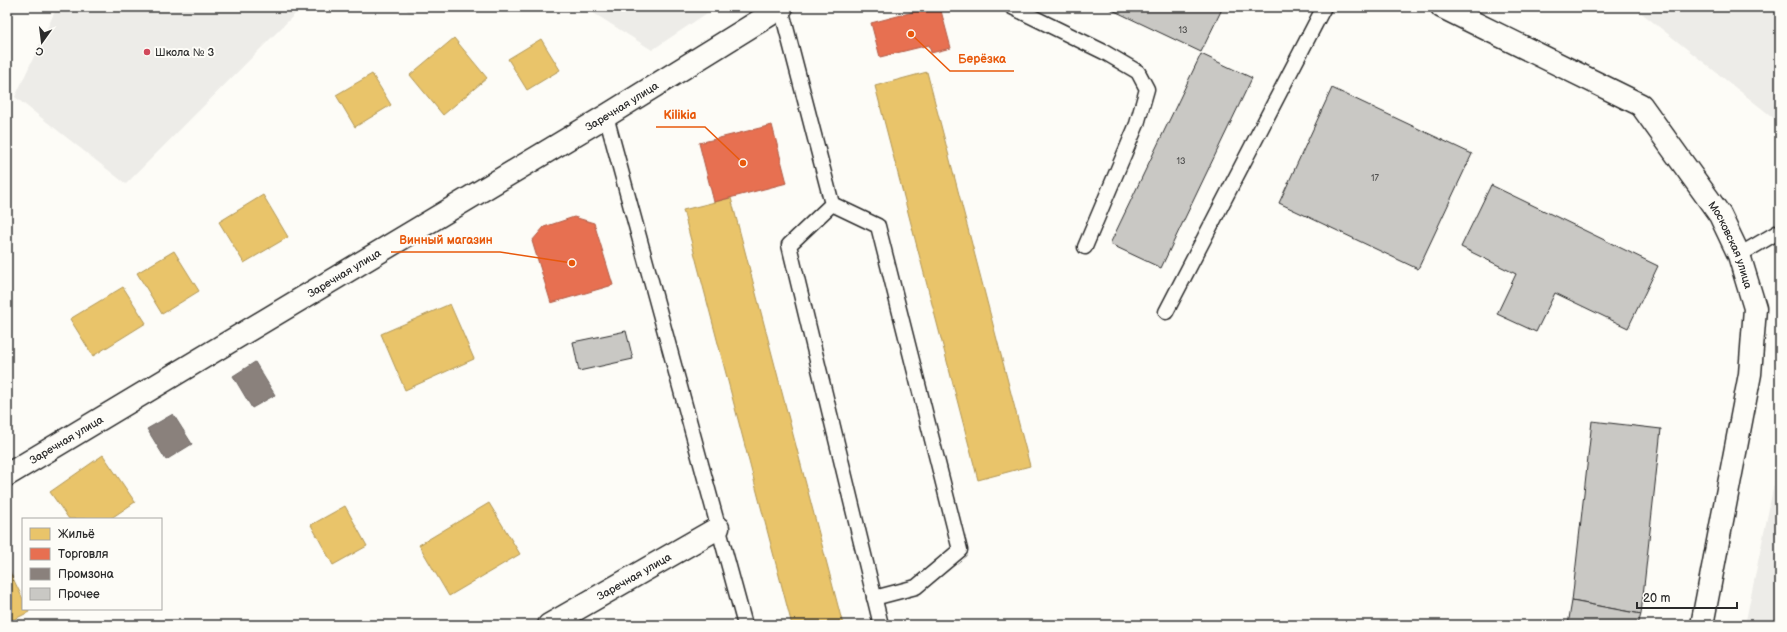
<svg xmlns="http://www.w3.org/2000/svg" width="1787" height="632" font-family="'Balsamiq Sans',sans-serif">
	<style>
		.built { fill: #edece8 }
		.homes { fill: #e9c46a; stroke: #b09657 }
		.shops { fill: #e76f51; stroke: #af5b46 }
		.industry { fill: #8a817c; stroke: #6e6764 }
		.building { fill: #c9c8c4; stroke: #2b2b2b }
		.lines { fill: none; stroke-linecap: round; stroke-linejoin: round }
		.lane-casing { stroke: #2b2b2b; stroke-width: 17 }
		.street-casing { stroke: #2b2b2b; stroke-width: 25 }
		.path { stroke: #2b2b2b; stroke-width: 2.5; stroke-dasharray: 1 3; stroke-linecap: butt }
		.lane { stroke: #fdfcf7; stroke-width: 14 }
		.street { stroke: #fdfcf7; stroke-width: 22 }
		.poi-dot { fill: #d1495b; stroke: #fdfcf7; stroke-width: 1.5 }
		.labels { text-anchor: middle; stroke-width: 4; stroke-linejoin: round; paint-order: stroke }
		.number-label { font-size: 9px; fill: #525251 }
		.poi-label { font-size: 11px; fill: #2b2b2b; stroke: #fdfcf7; text-anchor: start }
		.street-label { font-size: 11px; fill: #2b2b2b; stroke: #fdfcf7 }
		.leader { fill: none; stroke: #e8590c; stroke-width: 1.5 }
		.callout-dot { fill: #e8590c; stroke: #fdfcf7; stroke-width: 1.5 }
		.callout-label { font-size: 12px; text-anchor: middle; font-weight: bold; fill: #e8590c; stroke: #fdfcf7; stroke-width: 4; stroke-linejoin: round; paint-order: stroke }
	</style>
	<rect width="100%" height="100%" fill="#fdfcf7"/>
	<filter id="ink" filterUnits="userSpaceOnUse"><feTurbulence type="fractalNoise" baseFrequency=".025" numOctaves="2"/><feDisplacementMap in="SourceGraphic" scale="8" xChannelSelector="R" yChannelSelector="G"/><feConvolveMatrix kernelMatrix="1 2 1 2 8 2 1 2 1" color-interpolation-filters="sRGB"/></filter>
	<g filter="url(#ink)">
		<g class="built">
			<path d="M57,7h245l-176,177 -111,-87z"/>
			<path d="M403,7h27l-20,6z"/>
			<path d="M584,7h132l-64,43z"/>
			<path d="M1634,7h146v116z"/>
			<path d="M1780,455v170h-35z"/>
		</g>
		<g class="homes">
			<path d="M454,38l33,40 -44,37 -33,-40z"/>
			<path d="M541,39l19,31 -33,20 -19,-31z"/>
			<path d="M927,72l103,394 -52,14 -103,-394z"/>
			<path d="M372,74l19,31 -36,22 -19,-32z"/>
			<path d="M263,195l25,42 -44,26 -25,-41z"/>
			<path d="M731,198l112,427h-51l-109,-415z"/>
			<path d="M174,251l25,40 -37,23 -25,-41z"/>
			<path d="M123,287l23,36 -53,33 -23,-37z"/>
			<path d="M450,304l24,55 -69,31 -24,-56z"/>
			<path d="M7,400l4,7 -4,2z"/>
			<path d="M103,455l32,47 -25,17h-41l-19,-27z"/>
			<path d="M489,503l31,51 -71,42 -30,-51z"/>
			<path d="M345,506l22,40 -34,19 -22,-40z"/>
			<path d="M7,566l16,33v10h5l1,3 -22,11z"/>
		</g>
		<g class="shops">
			<path d="M932,7h8l11,41 -20,5 -2,-8 -49,12 -9,-34z"/>
			<path d="M772,125l15,58 -73,19 -15,-59z"/>
			<path d="M574,217l20,6 19,62 -62,18 -19,-62 12,-14z"/>
		</g>
		<g class="industry">
			<path d="M255,362l20,33 -23,13 -19,-32z"/>
			<path d="M173,414l19,30 -26,16 -19,-31z"/>
		</g>
		<g class="building">
			<path d="M1106,7h117l-22,45z"/>
			<path d="M1201,54l51,24 -91,190 -51,-24z"/>
			<path d="M1332,88l140,66 -54,115 -139,-66z"/>
			<path d="M1491,185l167,81 -30,62 -73,-35 -19,39 -39,-18 19,-40 -55,-27z"/>
			<path d="M626,331l7,28 -54,12 -6,-29z"/>
			<path d="M1592,421l69,8 -20,185 -69,-13z"/>
			<path d="M1572,601l69,13 -3,11h-70z"/>
		</g>
		<g class="lines">
			<g class="lane-casing">
				<g id="lane">
					<path d="M1012,7l92,45 34,20 9,17 -10,35 -52,123"/>
					<path d="M781,8l51,196 -43,41 92,380"/>
					<path d="M606,116l139,509"/>
					<path d="M832,204l46,22 82,324 -44,37 -42,11"/>
					<path d="M1739,255l41,-24"/>
					<path d="M1166,312l158,-305"/>
				</g>
			</g>
			<g class="street-casing">
				<g id="street">
					<path id="s1" d="M1442,7l199,98 79,110 19,40 16,53 -5,66 -48,251"/>
					<path id="s2" d="M7,475l599,-359 176,-109"/>
					<path id="s3" d="M549,625l169,-97"/>
				</g>
			</g>
			<path class="path" d="M1290,7l5,3"/>
			<use href="#lane" class="lane"/>
			<use href="#street" class="street"/>
		</g>
	</g>
	<circle class="poi-dot" cx="147" cy="52" r="4"/>
	<g class="labels">
		<g class="number-label">
			<text x="1183" y="33">13</text>
			<text x="1181" y="164">13</text>
			<text x="1375" y="181">17</text>
		</g>
		<g class="poi-label">
			<text x="155" y="56">Школа № 3</text>
		</g>
		<g class="street-label">
			<text dy="4" stroke="none"><textPath href="#s2" startOffset="717">Заречная улица</textPath></text>
			<text dy="4" stroke="none"><textPath href="#s1" startOffset="389">Московская улица</textPath></text>
			<text dy="4" stroke="none"><textPath href="#s2" startOffset="393">Заречная улица</textPath></text>
			<text dy="4" stroke="none"><textPath href="#s2" startOffset="69">Заречная улица</textPath></text>
			<text dy="4" stroke="none"><textPath href="#s3" startOffset="98">Заречная улица</textPath></text>
		</g>
	</g>
	<path class="leader" d="M911 34L950 71H1014M743 163L705 127H656M572 263L500 252H391"/>
	<g class="callout-dot">
		<circle cx="911" cy="34" r="4"/>
		<circle cx="743" cy="163" r="4"/>
		<circle cx="572" cy="263" r="4"/>
	</g>
	<g class="callout-label">
		<text x="982" y="63">Берёзка</text>
		<text x="680" y="119">Kilikia</text>
		<text x="446" y="244">Винный магазин</text>
	</g>
	<rect width="1787" height="632" fill="none" stroke="#fdfcf7" stroke-width="24"/>
	<rect x="12" y="12" width="1763" height="608" fill="none" stroke="#2b2b2b" stroke-width="1.5" filter="url(#ink)"/>
	<rect x="22" y="518" width="140" height="92" fill="#fdfcf7" stroke="#a9a8a5"/>
	<rect x="30" y="528" width="20" height="12" fill="#e9c46a" stroke="#a9a8a5"/>
	<text x="58" y="538" font-size="12" fill="#2b2b2b">Жильё</text>
	<rect x="30" y="548" width="20" height="12" fill="#e76f51" stroke="#a9a8a5"/>
	<text x="58" y="558" font-size="12" fill="#2b2b2b">Торговля</text>
	<rect x="30" y="568" width="20" height="12" fill="#8a817c" stroke="#a9a8a5"/>
	<text x="58" y="578" font-size="12" fill="#2b2b2b">Промзона</text>
	<rect x="30" y="588" width="20" height="12" fill="#c9c8c4" stroke="#a9a8a5"/>
	<text x="58" y="598" font-size="12" fill="#2b2b2b">Прочее</text>
	<g transform="translate(42 42) rotate(194)" stroke="#fdfcf7" stroke-width="3" paint-order="stroke">
	<path d="M0-3L7 15L0 10L-7 15Z" fill="#2b2b2b"/>
	<text y="-6" font-size="11" font-weight="bold" text-anchor="middle" fill="#2b2b2b">С</text>
	</g>
	<path d="M1637 602v6h100v-6" fill="none" stroke="#2b2b2b" stroke-width="2"/>
	<text x="1643" y="602" font-size="12" fill="#2b2b2b" stroke="#fdfcf7" stroke-width="3" paint-order="stroke">20 m</text>
</svg>
